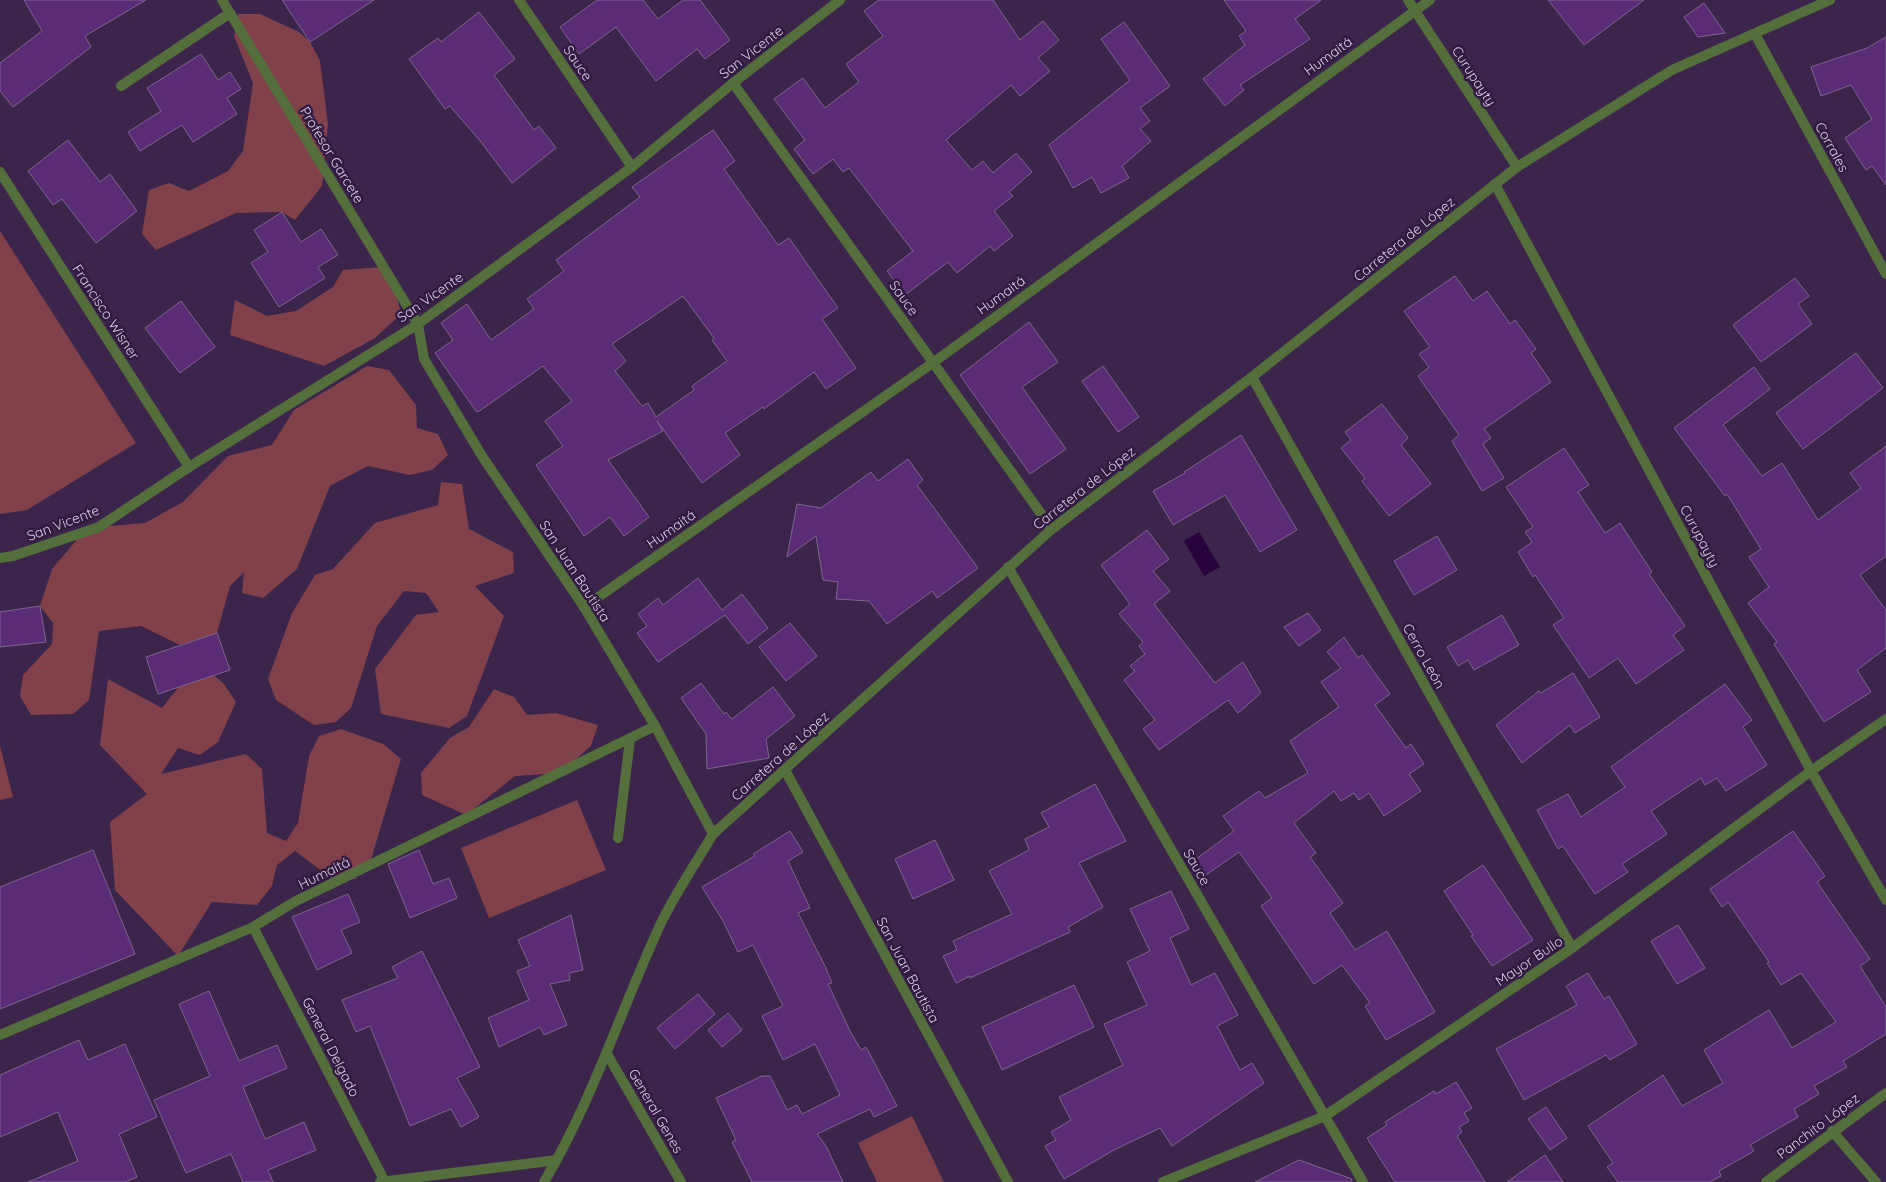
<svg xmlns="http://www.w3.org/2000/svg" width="1886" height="1182" font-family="Quicksand,sans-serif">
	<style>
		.green { fill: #80414b }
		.water { fill: #29033b }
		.building { fill: #5b2c76; stroke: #7d648e; fill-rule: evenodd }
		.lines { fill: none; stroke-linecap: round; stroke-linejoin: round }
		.service { stroke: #546f3b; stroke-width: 10 }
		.minor { stroke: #546f3b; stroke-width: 10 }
		.tertiary { stroke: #546f3b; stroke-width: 10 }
		.labels { text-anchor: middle; stroke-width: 5; stroke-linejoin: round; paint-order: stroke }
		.street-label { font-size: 14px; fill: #dbcde5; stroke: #321b40 }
	</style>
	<rect width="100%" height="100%" fill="#3c254b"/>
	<g class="green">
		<path d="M238,14h22l39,18 11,10 10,19 8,63 -6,62 -27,34 -13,-8 -46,1 -80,37 -14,-16 7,-44 20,-7 20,8 39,-20 15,-20 10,-68 -19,-47z"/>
		<path d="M0,231l136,212 -109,67 -27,4z"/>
		<path d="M382,267l12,18 7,29 -26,24 -51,28 -94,-31 5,-35 32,16 29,-5 37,-24 10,-17z"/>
		<path d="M367,366l22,4 27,35 1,23 21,6 10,21 -16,15 -22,5 -42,-9 -38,20 -33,83 -34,29 -21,-5 2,-21 -14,14 -13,47 -37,12 -39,-19 -42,5 -10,69 -16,14 -42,1 -11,-19 3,-21 29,-31 1,-21 -13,-17 12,-37 28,-33 19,-9 46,-4 38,-21 45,-46 44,-11 22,-35z"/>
		<path d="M441,482l21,2 7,45 44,23 1,21 -39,13 29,30 -37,100 -18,12 -68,-14 -6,-45 41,-54 23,-3 -13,-19 -22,-2 -27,35 -26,82 -15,14 -22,3 -38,-25 -8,-21 24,-66 23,-38 18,-6 42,-46 63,-18z"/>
		<path d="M210,672l14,12 12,18 -18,40 -18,13 -22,-7 -17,26 85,-20 16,15 5,64 19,8 12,-18 11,-67 10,-20 22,-7 42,15 18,15 -31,104 -15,16 -24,-1 -36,-27 -18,14 -5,21 -15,19 -45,-3 -34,54 -63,-66 -5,-68 37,-28 -47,-49 8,-66 54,29 27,-34z"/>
		<path d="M494,689l20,8 13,18 29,-2 42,12 -7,21 -31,27 -45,3 -49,39 -44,-20 -1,-22 29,-35 19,-11z"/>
		<path d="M0,746l13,51 -13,3z"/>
		<path d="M577,800l29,70 -117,48 -28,-70z"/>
		<path d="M912,1116l32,66h-67l-19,-39z"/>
	</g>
	<path class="water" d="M1199,532l21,35 -16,9 -20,-35z"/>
	<g class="building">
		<path d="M24,0h122l-61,36 6,11 -78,60 -13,-16v-28l42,-32z"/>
		<path d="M282,0h92l-64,42z"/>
		<path d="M597,0h46l15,19 25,-19h17l30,40 -25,19 -8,-10 -41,32 -40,-54 -37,27 -19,-27z"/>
		<path d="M879,0h114l27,40 23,-19 16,19 -21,18 12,13 -30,25 -9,-11 -65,55 26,30 11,-9 10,12 23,-20 16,19 -23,20 4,4 -19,15 19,25 -19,15 -4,-5 -33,27 -9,-11 -43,33 -18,-24 26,-20 -64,-83 -6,4 -10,-13 -20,15 -19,-25 11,-9 -31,-41 29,-21 22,30 34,-26 -13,-18 37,-28 -19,-25z"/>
		<path d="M1224,0h97l-26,19 15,20 -70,46 4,5 -19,16 -22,-27 42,-34 -6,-9 7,-5z"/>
		<path d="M1548,0h96l-60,45z"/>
		<path d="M1704,3l21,30 -27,4 -14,-20z"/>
		<path d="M479,12l36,47 -21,16 40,55 5,-4 17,22 -44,35 -31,-41 -31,-36 -5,3 -36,-50 29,-21 3,4z"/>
		<path d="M1124,22l46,64 -30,22 10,13 -10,8 11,12 -29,25 7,12 -28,15 -9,-16 -19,11 -24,-43 81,-65 -29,-41z"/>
		<path d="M1886,37v148l-14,-19 -6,4 -21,-32 27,-19 -21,-34 -30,11 -10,-29 56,-19z"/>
		<path d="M201,54l17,26 12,-8 11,17 -14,9 10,16 -44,28 -11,-17 -42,26 -12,-19 33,-21 -14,-23z"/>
		<path d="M713,130l22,31 -11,8 54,76 11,-7 49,70 -16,11 34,49 -30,21 -12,-17 -50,37 -1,-2 -38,26 15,22 -38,28 -45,-62 6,10 -55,29 41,57 -25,19 -14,-19 -26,19 -48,-71 27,-19 -18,-25 27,-20 -29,-35 -65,46 -2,-1 -41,-58 18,-13 -12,-17 26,-19 24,36 43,-31 -7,-10 37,-28 -8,-11 84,-63 -8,-10zM683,296l31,42 -2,2 15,21 -35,25 2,4 -38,27 -8,-14 -6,3 -27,-35 11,-10 -14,-17z"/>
		<path d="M68,140l32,42 10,-8 27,37 -41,32 -34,-44 -9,6 -25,-34z"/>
		<path d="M282,212l19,30 20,-13 17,26 -20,12 7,11 -46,29 -28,-44 17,-11 -14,-22z"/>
		<path d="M1455,276l18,25 14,-10 23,33 5,-4 21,29 -5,4 20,29 -67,47 7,9 -8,6 21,34 -22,13 -30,-50 7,-6 -41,-59 11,-9 -10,-13 11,-7 -26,-36z"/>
		<path d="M1795,278l14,18 -11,8 14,20 -51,38 -28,-37z"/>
		<path d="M181,301l34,46 -35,26 -35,-45z"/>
		<path d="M1029,322l29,40 -36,25 44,62 -36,25 -70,-99z"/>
		<path d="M1856,353l27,35 -80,61 -27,-36z"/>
		<path d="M1103,366l36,51 -21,15 -36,-51z"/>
		<path d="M1754,367l16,22 -47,36 39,51 20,-13 36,57 43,-32 -11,-15 36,-27v110l-26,19 26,35v38l-29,22 14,22 -47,30 -50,-78 3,-2 -29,-39 21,-16 -20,-30 12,-8 -34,-55 -2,2 -51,-68z"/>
		<path d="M1382,404l26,34 -7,7 30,39 -42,32 -27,-35 3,-3 -24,-30 10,-8 -6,-8z"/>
		<path d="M1241,435l56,95 -37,22 -35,-57 -52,30 -20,-34 32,-18 -1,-1z"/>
		<path d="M1564,448l25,37 -11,7 27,41 15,-10 32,49 -3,2 36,52 -12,9 11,15 -48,34 -18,-26 -29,20 -36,-53 11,-7 -29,-43 -2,2 -15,-25 14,-10 -7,-10 8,-5 -27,-40z"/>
		<path d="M908,459l15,21 -6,5 61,83 -41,30 -5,-7 -45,33 -18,-23 -33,-2 2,-17 -15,-2 -7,-44 -29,21 10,-53 24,4 50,-36 7,9z"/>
		<path d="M1147,530l22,29 -16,12 17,20 -16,13 61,79 28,-21 18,31 -23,20 -10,-13 -69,50 -16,-21 12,-9 -31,-40 11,-9 -5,-5 15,-12 -6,-8 4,-4 -24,-28 11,-10 -29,-39z"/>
		<path d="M1437,536l20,34 -43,25 -20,-34z"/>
		<path d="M698,578l24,32 20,-16 26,34 -20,16 -23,-29 -67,47 -21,-29 10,-7 -9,-12 20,-16 5,7z"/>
		<path d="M40,606l6,36 -46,5v-35z"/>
		<path d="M1308,613l13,17 -22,16 -15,-19z"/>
		<path d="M1502,615l17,30 -45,25 -6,-10 -10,6 -11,-19z"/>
		<path d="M790,623l27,33 -31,25 -27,-34z"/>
		<path d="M217,633l13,37 -72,24 -12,-37z"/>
		<path d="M1344,637l14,21 4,-3 28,39 -15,11 31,43 5,-4 13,20 -15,10 12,17 -37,25 -15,-23 -10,7 -5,-7 -13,8 -7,-10 -40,32 22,30 -6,4 33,46 -13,10 25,37 32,-19 48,81 -49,28 -21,-34 5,-3 -28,-38 -28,19 -53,-78 11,-8 -33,-46 -36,25 -11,-15 42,-31 -11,-15 36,-25 6,7 43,-25 -18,-32 49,-34 -18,-25 20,-14 -14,-16z"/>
		<path d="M1573,673l27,44 -25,16 -5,-8 -48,38 -26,-38 43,-34 2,2z"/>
		<path d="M701,683l23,31 2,-2 6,7 41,-32 22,29 -29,23 3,19 -62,11 -1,-35 -25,-36z"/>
		<path d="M1725,684l27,36 -9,7 24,38 -41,26 -9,-13 -12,7 -4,-7 -50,33 16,23 -45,30 6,8 -33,22 -32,-48 -5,3 -21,-39 31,-16 13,23 44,-30 -14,-20z"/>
		<path d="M1095,784l31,57 -47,22 24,44 -35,20 2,5 -100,46v-2l-14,7 -13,-27 14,-6 -4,-9 59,-27 -23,-43 40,-21 -4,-11 24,-12 -8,-14z"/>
		<path d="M790,831l13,21 -15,9 22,47 -12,5 27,53 7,17 -4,1 22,47 11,19 5,-3 31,59 -23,11 -4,-8 -53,25 9,12 17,36h-91l-20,-40 4,-2 -20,-42 46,-22h8l17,34 10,-5 5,9 38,-19 -25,-51 -32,16 -21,-44 21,-10 -30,-61 -15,7 -15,-31 -21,-34 53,-31 -2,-2z"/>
		<path d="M1793,831l32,45 -8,6 53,77 -10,7 26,41v27l-43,27 4,6 -33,19 5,8 -25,15 4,8 -48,28 4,6 -35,20 2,5 -11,6h-92l-11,-15 6,-4 -25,-37 75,-51 19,31 41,-23 -19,-33 65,-40 23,38 44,-26 -35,-49 -20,12 -14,-22 2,-1 -41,-60 -6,5 -12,-18z"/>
		<path d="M935,840l19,40 -41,19 -18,-40z"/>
		<path d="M93,850l42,104 -135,55v-122z"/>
		<path d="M419,850l14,34 16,-6 8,20 -47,20 -22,-54z"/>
		<path d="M1483,865l50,75 -41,26 -21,-30 2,-1 -29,-44z"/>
		<path d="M1171,891l18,38 -19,9 21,47 24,-12 23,42 -21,11 23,44 12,-7 12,20 -92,63 -12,-18 -46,22 -50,29 -19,-33 11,-6 -5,-8 20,-12 -12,-23 64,-32 -19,-41 43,-19 -20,-43 23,-11 -20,-42z"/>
		<path d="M348,894l12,28 -19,8 11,23 -35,17 -25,-53z"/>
		<path d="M571,915l12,55 -14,3 1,7 -20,4 17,41 -23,10 -4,-8 -41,20 -11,-29 41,-18 -12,-29 13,-5 -12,-26z"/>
		<path d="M1678,925l27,43 -28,16 -26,-43z"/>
		<path d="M422,951l58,116 -23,11 22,39 -18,10 -10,-18 -41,17 -40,-100 -14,6 -14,-32 56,-22 -6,-11z"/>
		<path d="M1588,973l16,26 5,-3 28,48 -27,16 -4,-5 -82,45 -28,-51 81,-44 -11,-19z"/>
		<path d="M1074,985l20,42 -92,43 -20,-43z"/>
		<path d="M209,991l30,70 38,-16 10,23 -44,19 22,52 39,-17 12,28 -48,20 5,12h-30l-12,-28 -45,19 -32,-73 56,-24 -31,-72z"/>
		<path d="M698,994l17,20 -40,35 -18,-21z"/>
		<path d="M728,1013l14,17 -20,17 -14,-17z"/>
		<path d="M79,1040l9,20 37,-16 32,73 -38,17 18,43 -12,5h-97l50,-21 -20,-49 -58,25v-62z"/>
		<path d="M1456,1082l16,26 -8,5 5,8 -10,6 3,5 -5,4 28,46h-90l-28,-44 20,-13 -2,-3 49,-31 2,3z"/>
		<path d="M1546,1107l21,31 -17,12 -22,-31z"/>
		<path d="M1545,1155l18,27h-56z"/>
		<path d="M1299,1160l53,19 -1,3h-96z"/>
	</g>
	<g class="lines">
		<g class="service">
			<path d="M121,86l109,-73"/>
			<path d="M618,838l12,-99"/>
		</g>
		<g class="minor">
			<path d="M222,0l196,324 6,35 58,97 102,151"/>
			<path d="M519,0l113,167"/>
			<path d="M1408,0l109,167"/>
			<path d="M1755,34l131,240"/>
			<path d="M733,83l319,446"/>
			<path d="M0,172l189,295"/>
			<path d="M1495,184l316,587 75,129"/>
			<path d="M1252,377l320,571"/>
			<path d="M0,558l13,-2 86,-29 90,-60 229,-143 214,-157 101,-84 107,-83"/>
			<path d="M1008,567l355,615"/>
			<path d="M785,770l223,412"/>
			<path d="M713,834l339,-305 200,-152 265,-210 155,-97 158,-70"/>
			<path d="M253,927l131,253"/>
			<path d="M0,1035l253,-108 43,-26 359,-175"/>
			<path d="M607,1054l74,128"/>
			<path d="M1832,1131l44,51"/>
			<path d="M380,1182l177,-22"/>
			<path d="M1163,1182l162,-66 247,-168 239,-177 75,-52"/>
			<path d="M1766,1182l120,-89"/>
		</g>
		<path class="tertiary" d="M544,1182c49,-82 77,-173 117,-259 15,-31 35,-60 52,-89l-58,-108 -71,-119 350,-245 496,-362"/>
	</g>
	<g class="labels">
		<g class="street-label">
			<text transform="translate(751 52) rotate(-38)" y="5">San Vicente</text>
			<text transform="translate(1328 56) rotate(-36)" y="5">Humaitá</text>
			<text transform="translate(578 63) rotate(56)" y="5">Sauce</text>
			<text transform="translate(1474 76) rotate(57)" y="5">Curupayty</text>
			<text transform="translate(1832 147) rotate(61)" y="5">Corrales</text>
			<text transform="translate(332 155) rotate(59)" y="5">Profesor Garcete</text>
			<text transform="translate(1404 239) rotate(-39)" y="5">Carretera de López</text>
			<text transform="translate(1001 295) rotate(-36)" y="5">Humaitá</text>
			<text transform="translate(430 297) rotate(-35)" y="5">San Vicente</text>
			<text transform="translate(904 298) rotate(54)" y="5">Sauce</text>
			<text transform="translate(106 312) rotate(57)" y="5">Francisco Wisner</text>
			<text transform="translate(1084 488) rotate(-38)" y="5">Carretera de López</text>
			<text transform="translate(63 523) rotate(-21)" y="5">San Vicente</text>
			<text transform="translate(671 529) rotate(-35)" y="5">Humaitá</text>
			<text transform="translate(1700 536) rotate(62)" y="5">Curupayty</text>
			<text transform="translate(575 571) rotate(57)" y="5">San Juan Bautista</text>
			<text transform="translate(1424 656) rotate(61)" y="5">Cerro León</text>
			<text transform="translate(780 756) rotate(-42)" y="5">Carretera de López</text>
			<text transform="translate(1197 867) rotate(60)" y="5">Sauce</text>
			<text transform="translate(324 873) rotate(-26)" y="5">Humaitá</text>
			<text transform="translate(1529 961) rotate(-34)" y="5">Mayor Bullo</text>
			<text transform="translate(908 970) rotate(62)" y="5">San Juan Bautista</text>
			<text transform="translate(331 1047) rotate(63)" y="5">General Delgado</text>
			<text transform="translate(656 1111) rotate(60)" y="5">General Genes</text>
			<text transform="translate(1818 1126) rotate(-37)" y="5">Panchito López</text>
		</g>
	</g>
</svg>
